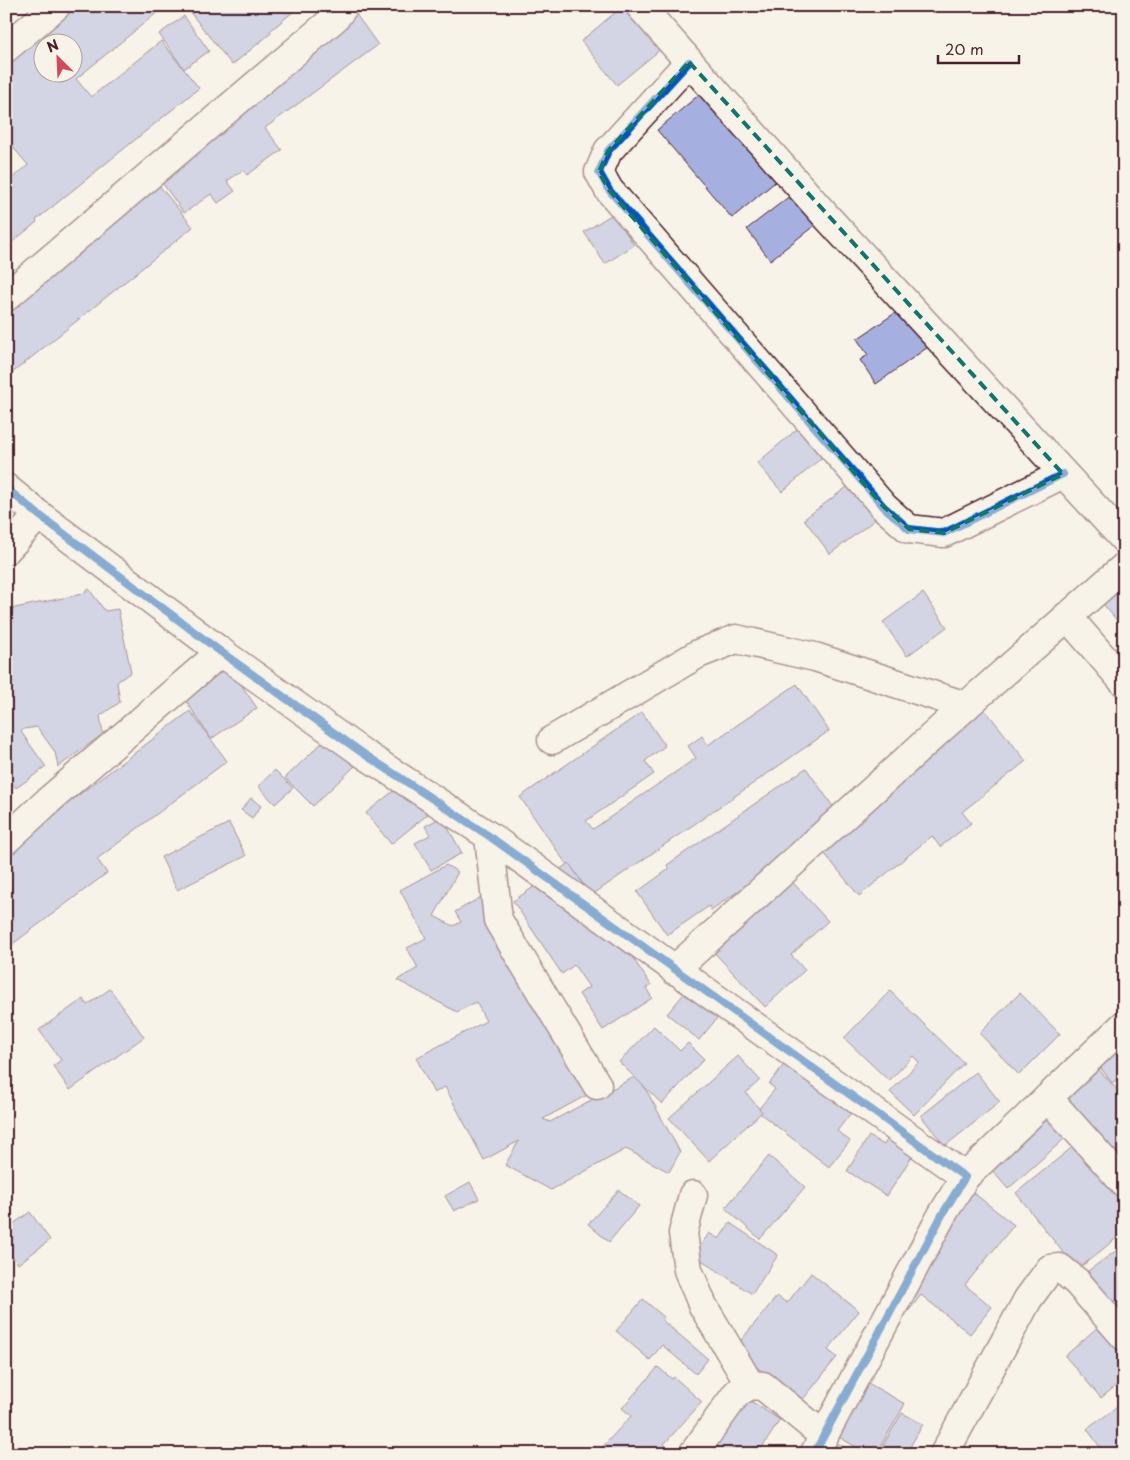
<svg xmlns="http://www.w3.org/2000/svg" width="1130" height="1460" font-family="'Playpen Sans',sans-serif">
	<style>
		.building { fill: #a6b0e0; stroke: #4a1f2b; fill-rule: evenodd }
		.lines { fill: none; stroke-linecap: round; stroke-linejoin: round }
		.minor-casing { stroke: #4a1f2b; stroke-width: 31 }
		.minor { stroke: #f7f3e8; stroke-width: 28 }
		.cycleway-casing { stroke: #f7f3e8; stroke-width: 11 }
		.cycleway { stroke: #0057b8; stroke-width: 8 }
		.marked { fill: none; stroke: #0f766e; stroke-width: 4; stroke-dasharray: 10 6; stroke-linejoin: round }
	</style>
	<rect width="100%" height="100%" fill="#f7f3e8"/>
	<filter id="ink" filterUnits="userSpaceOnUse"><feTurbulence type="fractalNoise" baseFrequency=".02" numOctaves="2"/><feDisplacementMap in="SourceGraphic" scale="10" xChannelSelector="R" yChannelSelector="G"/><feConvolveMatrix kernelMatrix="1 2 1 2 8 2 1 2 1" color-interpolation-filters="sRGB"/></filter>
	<g filter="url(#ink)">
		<g class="building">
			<path d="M6,6h11l-11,10z"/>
			<path d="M74,6h91l-89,73 15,18 70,-56 38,47 -163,132 1,2 -31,25v-64l22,-18 -17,-20 -5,4v-88zM42,42h30v30h-30z"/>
			<path d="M195,6h105l-30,25 1,2 -39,32 -43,-54z"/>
			<path d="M336,6h14l28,39 -113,83 17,22 -35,25 -4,-5 -16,11 8,10 -17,12 -7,-9 -27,19 -39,-54 102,-75 34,-20 -8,-12z"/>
			<path d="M623,6h13l31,38 -50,41 -36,-44z"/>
			<path d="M184,16l25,35 -25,18 -25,-35z"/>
			<path d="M707,88l74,89 -49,41 -75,-88z"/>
			<path d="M149,173l44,54 -187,151v-90z"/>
			<path d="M795,192l24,30 -49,38 -23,-31z"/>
			<path d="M614,213l20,32 -29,19 -21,-32z"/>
			<path d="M901,309l27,38 -52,37 -16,-24 8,-5 -11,-16z"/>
			<path d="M802,425l25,28 -45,39 -25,-29z"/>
			<path d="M855,481l26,34 -51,39 -26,-35z"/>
			<path d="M1124,576v53l-26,-31z"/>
			<path d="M89,589l16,22 13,-2 13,63 -14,10 3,20 -20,14 3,18 -45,33 -3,-15 -18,-25 -13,2 -3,3 25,35 -30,21 -10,-12v-160l5,-1 -1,-6 72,-15z"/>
			<path d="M923,593l24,34 -40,29 -24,-34z"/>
			<path d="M228,665l29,43 -46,31 -28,-43z"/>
			<path d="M797,684l32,47 -240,166 -69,-100 122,-85 23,34 -20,15 9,13 -68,47 7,8 103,-71 -8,-12 14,-10 6,9z"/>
			<path d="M982,706l44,55 -64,51 9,11 -31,24 -8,-11 -73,60 -39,-48z"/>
			<path d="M190,711l37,50 -130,98 10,14 -101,76v-99z"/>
			<path d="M330,735l27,29 -44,42 -28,-28z"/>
			<path d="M806,768l33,47 -46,32 15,22 -15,10 -12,-17 -70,48 -2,-4 -42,29 -30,-43 32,-23 -2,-4z"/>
			<path d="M275,770l18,18 -18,16 -17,-18z"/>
			<path d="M407,780l25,31 -41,33 -25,-31z"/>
			<path d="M251,798l10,8 -9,12 -11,-8z"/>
			<path d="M442,817l20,36 -31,17 -16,-27 15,-8 -5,-9z"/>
			<path d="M229,823l17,33 -69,34 -16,-33z"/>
			<path d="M569,863l82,122 -5,3 6,10 -49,32 -24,-36 10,-7 -15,-22 -12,9 -49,-73z"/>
			<path d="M446,865l12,7 -24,44 19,10 8,-4 -6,-10 35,-20 108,197 -55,30 7,3 88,-47 42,77 -11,20 -43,-23 -75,41 -46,-25 14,-24 -35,19 -39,-73 -11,6 -18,-35 70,-37 -10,-19 -19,10 -60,-32 21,-12 -11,-20 19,-10 -26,-48z"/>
			<path d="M786,875l42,46 -37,34 14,15 -40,37 -57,-61z"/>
			<path d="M1124,898v16l-8,-9z"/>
			<path d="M697,978l32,26 -30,36 -32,-26z"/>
			<path d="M110,989l34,48 -74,53 -17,-24 8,-6 -22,-30 44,-31 4,6z"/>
			<path d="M890,991l74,72 -50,52 -24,-23 29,-30 -6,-6 -24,25 -45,-43z"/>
			<path d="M1020,993l40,41 -41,41 -40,-42z"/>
			<path d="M654,1026l26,25 8,-8 16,16 -42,45 -43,-42z"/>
			<path d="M1124,1038v36l-12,9 -17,-23z"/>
			<path d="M794,1051l66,50 -23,30 13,10 -21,26 -72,-56 18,-22 -6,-5z"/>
			<path d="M738,1056l22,24 -14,13 16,19 -53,49 -40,-43z"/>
			<path d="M1091,1061l33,36v65l-65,-72z"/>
			<path d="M976,1072l24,30 -55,44 -24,-30z"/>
			<path d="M1048,1105l24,27 -64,57 -24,-28z"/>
			<path d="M891,1133l26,15 -30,48 -40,-25 22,-35 15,9z"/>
			<path d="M1081,1140l29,46 14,17v29l-47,38 -61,-77z"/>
			<path d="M769,1156l36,31 -45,52 -35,-31z"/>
			<path d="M956,1179l58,46 -49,60 27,22 -22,27 -49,-39 -14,18 -16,-13 40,-69 -10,-8z"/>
			<path d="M470,1182l9,17 -25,12 -9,-15z"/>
			<path d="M619,1190l20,16 -30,36 -21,-18z"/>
			<path d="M30,1212l20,28 -32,24 -12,-17v-18z"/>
			<path d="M730,1223l48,32 -26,39 -58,-39 15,-22 10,6z"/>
			<path d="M1124,1245v59l-8,5 -28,-38z"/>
			<path d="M811,1273l48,38 -31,39 9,7 -36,45 -67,-53 43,-53 10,7z"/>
			<path d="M643,1299l21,18 -2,3 46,39 -12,15 -34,-29 -12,15 -34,-29z"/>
			<path d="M1101,1324l23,26v29l-23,19 -36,-42z"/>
			<path d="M658,1367l14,12 2,-2 28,25 -38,42 10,10h-78l35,-38 -9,-8z"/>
			<path d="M852,1374l53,30 -29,50h-8l-46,-27z"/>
			<path d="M737,1392l43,28 -22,34h-75z"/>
			<path d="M1119,1406l3,4 2,-1v45h-19l-18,-25z"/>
			<path d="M902,1413l21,11 -17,30h-28z"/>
			<path d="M818,1430l36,24h-52z"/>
		</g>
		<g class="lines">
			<g class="minor-casing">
				<g id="minor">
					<path d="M640,6l185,209 299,324"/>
					<path d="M6,48l50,-42"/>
					<path d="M689,62l-81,89 -9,21 10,18 275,317 25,22 35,4 119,-59"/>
					<path d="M6,297l329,-279 9,-12"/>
					<path d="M6,488l33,27 182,137 140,100 128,84 476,341 -23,38 -128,239"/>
					<path d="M6,550l33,-35"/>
					<path d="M1067,616l57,66"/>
					<path d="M552,740l146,-86 38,-15 79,18 151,49"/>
					<path d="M489,836l9,84 99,165"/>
					<path d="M6,840l42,-39 173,-149"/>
					<path d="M674,970l292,-264 158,-139"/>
					<path d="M1048,1098l76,85"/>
					<path d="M965,1177l159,-152"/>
					<path d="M693,1195l-10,38 5,37 15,36 47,79"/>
					<path d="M693,1454l44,-61 13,-8 13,1 61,50"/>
					<path d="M944,1454l84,-155 22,-30 10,-1 17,14 47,54"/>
				</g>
			</g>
			<use href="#minor" class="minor"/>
			<g class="cycleway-casing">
				<g id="cycleway">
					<path d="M689,62l-81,89 -9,21 10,18 275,317 25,22 35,4 119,-59"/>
					<path d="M6,488l33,27 182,137 140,100 128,84 476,341 -23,38 -128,239"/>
				</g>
			</g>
			<use href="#cycleway" class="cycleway"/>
		</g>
	</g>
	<path d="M0 0H1130V1460H0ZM689,62l374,412 -119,59 -35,-4 -25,-22 -275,-317 -10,-18 9,-21z" fill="#f7f3e8" fill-opacity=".55" fill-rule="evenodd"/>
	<path class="marked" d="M689,62l374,412 -119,59 -35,-4 -25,-22 -275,-317 -10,-18 9,-21z"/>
	<rect width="1130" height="1460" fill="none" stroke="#f7f3e8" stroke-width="25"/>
	<rect x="12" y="12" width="1105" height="1435" fill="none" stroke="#4a1f2b" stroke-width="2" filter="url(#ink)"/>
	<g transform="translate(58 58) rotate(336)"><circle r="24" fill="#f7f3e8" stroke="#b29e9c"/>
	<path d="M0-4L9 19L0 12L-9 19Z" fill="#d1495b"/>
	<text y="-8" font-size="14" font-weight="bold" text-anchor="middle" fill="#4a1f2b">N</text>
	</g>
	<path d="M938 55v8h81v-8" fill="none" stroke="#4a1f2b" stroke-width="2.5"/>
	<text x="945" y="55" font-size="15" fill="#4a1f2b" stroke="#f7f3e8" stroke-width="4" paint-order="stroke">20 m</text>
</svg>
